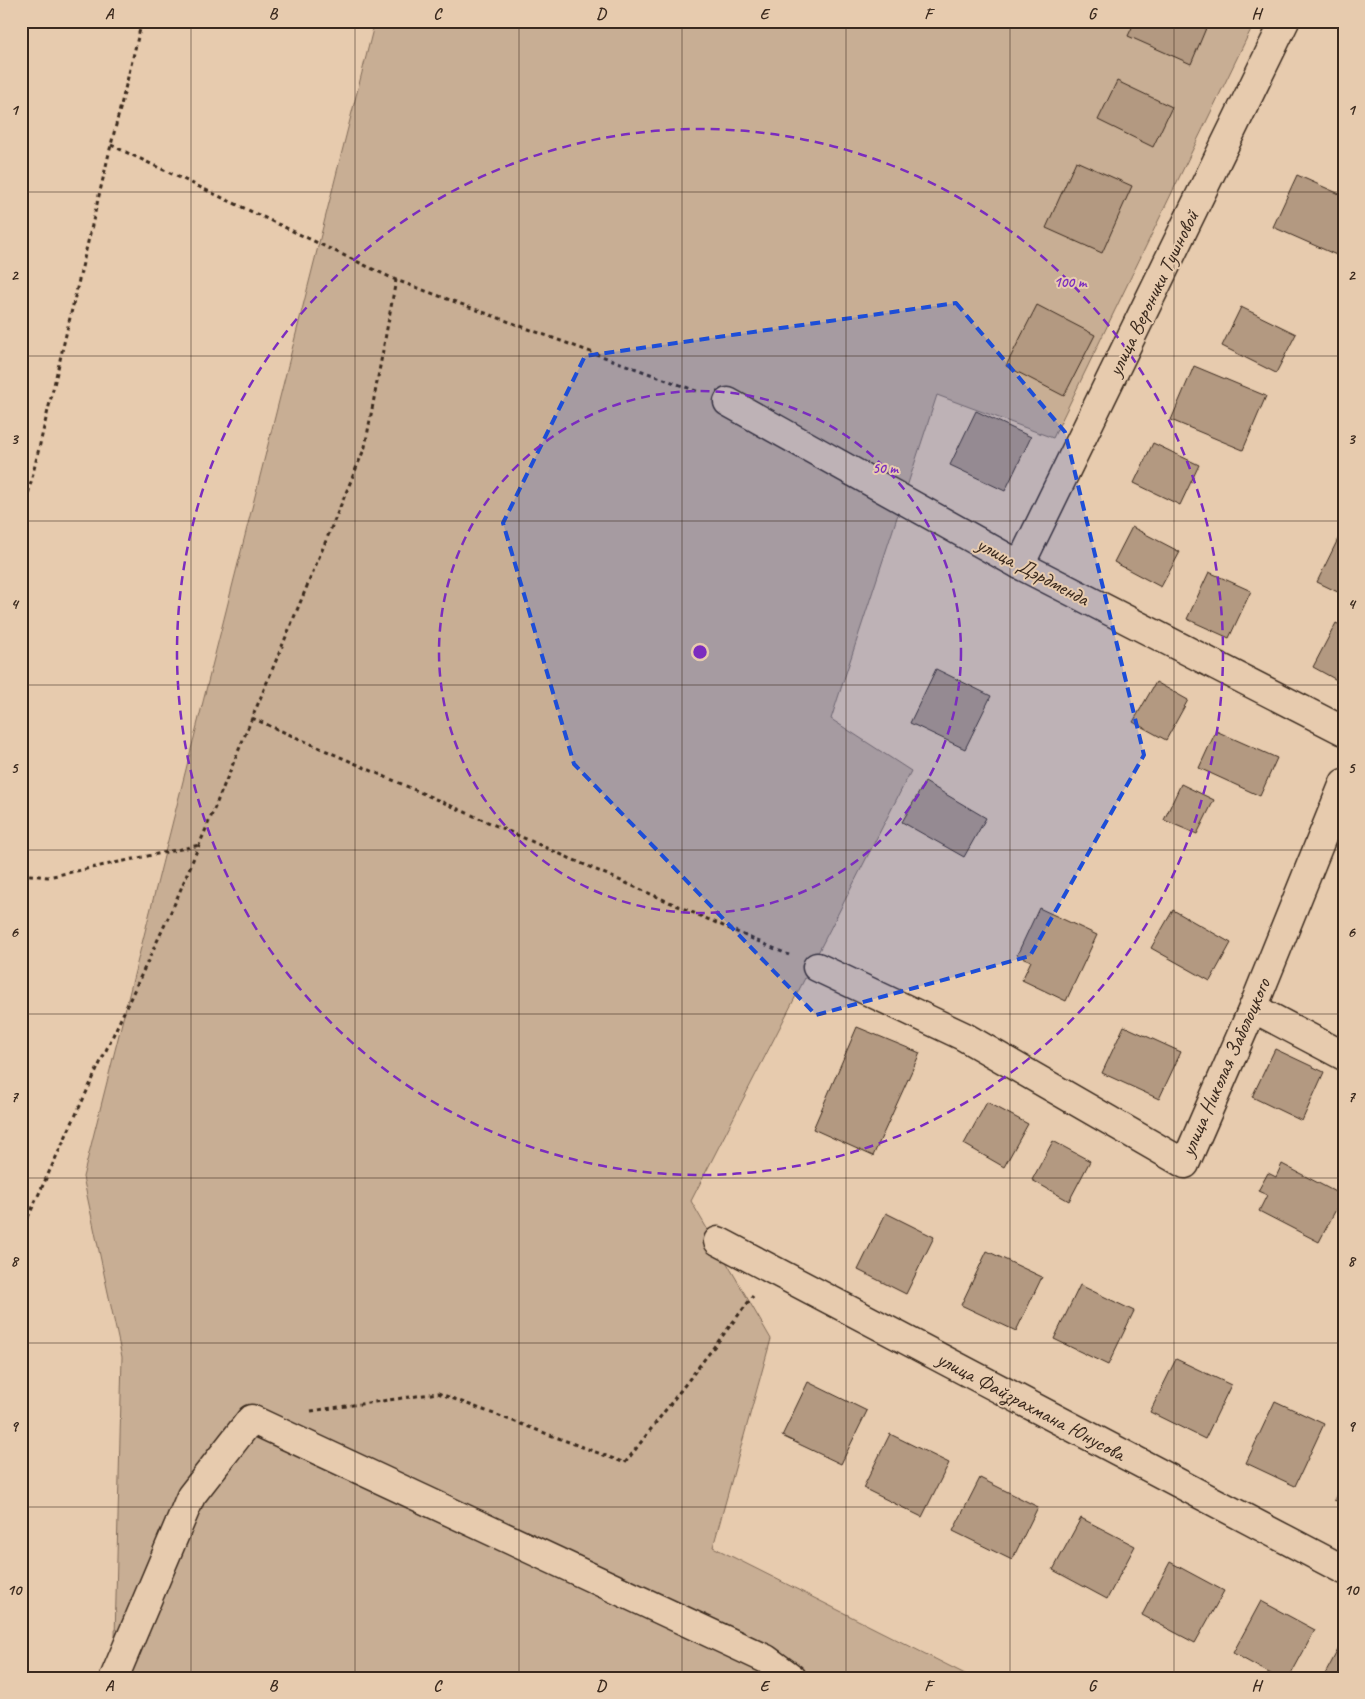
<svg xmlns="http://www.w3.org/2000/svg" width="1365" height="1699" font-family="Caveat,sans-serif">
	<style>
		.green { fill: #c8ae94; stroke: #826c59 }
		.building { fill: #b39981; stroke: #3b2a1e }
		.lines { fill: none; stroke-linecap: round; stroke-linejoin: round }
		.minor-casing { stroke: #3b2a1e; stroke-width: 31 }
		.path { stroke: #3b2a1e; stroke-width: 3; stroke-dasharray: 4 4; stroke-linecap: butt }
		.minor { stroke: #e7cbae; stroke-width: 28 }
		.marked { fill: #1d4ed8; fill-opacity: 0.2; stroke: #1d4ed8; stroke-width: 4; stroke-dasharray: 10 6; stroke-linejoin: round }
		.grid { fill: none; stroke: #3b2a1e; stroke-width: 1; stroke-opacity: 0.55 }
		.ring { fill: none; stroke: #7b2cbf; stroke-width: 2.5; stroke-dasharray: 9 6 }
		.labels { text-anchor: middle; stroke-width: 4; stroke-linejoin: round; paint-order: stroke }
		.street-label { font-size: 21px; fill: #3b2a1e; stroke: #e7cbae }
		.centre { fill: #7b2cbf; stroke: #e7cbae; stroke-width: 2.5 }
		.ring-label { font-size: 15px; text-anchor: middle; font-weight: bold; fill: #7b2cbf; stroke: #e7cbae; stroke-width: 4; stroke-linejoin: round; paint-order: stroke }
		.neatline { fill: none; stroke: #3b2a1e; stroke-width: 2 }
		.grid-label { font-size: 16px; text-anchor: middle; font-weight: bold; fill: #3b2a1e }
	</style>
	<rect width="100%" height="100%" fill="#e7cbae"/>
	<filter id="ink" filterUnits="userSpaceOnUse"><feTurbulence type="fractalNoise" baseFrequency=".02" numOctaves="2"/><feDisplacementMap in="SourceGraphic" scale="10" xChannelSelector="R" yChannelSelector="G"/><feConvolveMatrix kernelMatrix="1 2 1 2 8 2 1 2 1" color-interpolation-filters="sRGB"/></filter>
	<g filter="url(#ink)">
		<path class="green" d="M375,21h880l-202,417 -116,-43 -106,324 80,52 -220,430 80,138 -58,208 260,131h-859l8,-321 -39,-180z"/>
		<g class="building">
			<path d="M1135,21h74l-18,43 -63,-28z"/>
			<path d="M1117,81l55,26 -19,40 -55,-27z"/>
			<path d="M1076,161l56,25 -30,67 -56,-25z"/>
			<path d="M1297,175l47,21v54l-3,7 -68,-30z"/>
			<path d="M1037,305l58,30 -31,61 -58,-30z"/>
			<path d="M1241,307l55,27 -20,39 -54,-27z"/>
			<path d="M1194,366l72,30 -23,54 -72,-30z"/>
			<path d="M976,411l55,26 -26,54 -55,-26z"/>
			<path d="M1153,443l46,22 -19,40 -46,-22z"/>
			<path d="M1132,527l48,25 -19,35 -47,-25z"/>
			<path d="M1343,529h1v66l-27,-13z"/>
			<path d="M1209,572l42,19 -22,47 -42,-19z"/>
			<path d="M1336,623l8,4v57l-31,-17z"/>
			<path d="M936,669l55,27 -26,53 -55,-26z"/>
			<path d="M1156,682l32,18 -22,40 -33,-18z"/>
			<path d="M1216,731l61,27 -17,38 -61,-28z"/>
			<path d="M925,782l61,36 -22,39 -62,-35z"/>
			<path d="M1181,784l33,16 -17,34 -33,-14z"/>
			<path d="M1039,908l58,27 -31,66 -44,-21 9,-19 -14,-6z"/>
			<path d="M1173,910l58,33 -21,38 -59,-33z"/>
			<path d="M1124,1026l57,26 -22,47 -57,-26z"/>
			<path d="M857,1027l63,26 -47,103 -60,-27z"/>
			<path d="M1275,1049l49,23 -22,49 -50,-24z"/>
			<path d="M987,1102l41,22 -24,43 -40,-23z"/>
			<path d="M1053,1141l37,20 -21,40 -37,-21z"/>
			<path d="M1282,1164l61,32 -24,46 -60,-31 8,-16 -9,-4 10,-18 8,4z"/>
			<path d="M886,1213l48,24 -28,57 -48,-24z"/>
			<path d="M987,1251l55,26 -26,54 -55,-26z"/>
			<path d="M1080,1285l54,26 -26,54 -54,-26z"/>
			<path d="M1176,1359l55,26 -26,54 -55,-27z"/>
			<path d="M808,1382l59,29 -26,53 -59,-28z"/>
			<path d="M1275,1401l49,23 -29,62 -49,-23z"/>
			<path d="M890,1434l59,29 -27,54 -59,-29z"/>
			<path d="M980,1478l58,29 -26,53 -59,-29z"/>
			<path d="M1344,1480v24l-10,-4z"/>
			<path d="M1081,1518l54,28 -28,53 -54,-29z"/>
			<path d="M1170,1562l54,29 -29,52 -53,-28z"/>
			<path d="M1261,1601l54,29 -26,48h-11l-45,-25z"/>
			<path d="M1339,1648l5,2v28h-21z"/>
		</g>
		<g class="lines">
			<g class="minor-casing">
				<g id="minor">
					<path d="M728,402l292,163 324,166"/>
					<path d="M1020,565l265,-544"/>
					<path d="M817,967l146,69 222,128 68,-156 91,-225"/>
					<path d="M1253,1008l91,48"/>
					<path d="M718,1241l626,329"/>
					<path d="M114,1678l77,-182 60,-77 515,240 26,19"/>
				</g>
			</g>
			<g class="path">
				<path d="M111,145l285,135 303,112"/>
				<path d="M21,524l90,-379 31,-124"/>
				<path d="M252,718l537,237"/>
				<path d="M21,874l27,3 152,-32"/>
				<path d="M21,1232l154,-329 190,-456 31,-167"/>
				<path d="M311,1411l127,-18 187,70 128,-167"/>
			</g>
			<use href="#minor" class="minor"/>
		</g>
	</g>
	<path class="marked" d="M956,303l109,129 79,323 -114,201 -214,59 -242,-251 -71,-241 82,-167z"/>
	<path class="grid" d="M191,21v1657M355,21v1657M519,21v1657M682,21v1657M846,21v1657M1010,21v1657M1174,21v1657M21,192h1323M21,356h1323M21,521h1323M21,685h1323M21,850h1323M21,1014h1323M21,1178h1323M21,1343h1323M21,1507h1323"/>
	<g class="ring">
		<circle cx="700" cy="652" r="261"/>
		<circle cx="700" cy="652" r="523"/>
	</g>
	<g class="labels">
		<g class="street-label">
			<text transform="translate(1153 293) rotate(-64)" y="7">улица Вероники Тушновой</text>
			<text transform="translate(1033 571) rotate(28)" y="7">улица Дэрдменда</text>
			<text transform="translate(1225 1067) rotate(-66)" y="7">улица Николая Заболоцкого</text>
			<text transform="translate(1031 1406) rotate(28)" y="7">улица Файзрахмана Юнусова</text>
		</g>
	</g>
	<circle cx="700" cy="652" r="8" class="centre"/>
	<g class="ring-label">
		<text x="1070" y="287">100 m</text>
		<text x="885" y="473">50 m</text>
	</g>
	<rect width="1365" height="1699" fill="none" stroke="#e7cbae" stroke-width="55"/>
	<rect x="28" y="28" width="1310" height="1644" class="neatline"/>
	<g class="grid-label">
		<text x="109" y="19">A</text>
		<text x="273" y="19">B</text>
		<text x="437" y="19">C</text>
		<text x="601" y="19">D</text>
		<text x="764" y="19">E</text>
		<text x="928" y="19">F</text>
		<text x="1092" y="19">G</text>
		<text x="1256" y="19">H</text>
		<text x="14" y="115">1</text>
		<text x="1351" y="115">1</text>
		<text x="14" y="280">2</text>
		<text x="1351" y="280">2</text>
		<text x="14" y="444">3</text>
		<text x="1351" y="444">3</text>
		<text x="14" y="609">4</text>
		<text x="1351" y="609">4</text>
		<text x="14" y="773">5</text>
		<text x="1351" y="773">5</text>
		<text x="14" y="937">6</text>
		<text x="1351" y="937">6</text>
		<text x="14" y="1102">7</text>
		<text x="1351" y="1102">7</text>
		<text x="14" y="1266">8</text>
		<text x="1351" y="1266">8</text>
		<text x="14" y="1431">9</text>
		<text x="1351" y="1431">9</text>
		<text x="14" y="1595">10</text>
		<text x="1351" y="1595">10</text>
		<text x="109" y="1691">A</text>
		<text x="273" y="1691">B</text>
		<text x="437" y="1691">C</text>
		<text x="601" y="1691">D</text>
		<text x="764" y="1691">E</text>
		<text x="928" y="1691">F</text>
		<text x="1092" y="1691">G</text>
		<text x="1256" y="1691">H</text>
	</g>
</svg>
